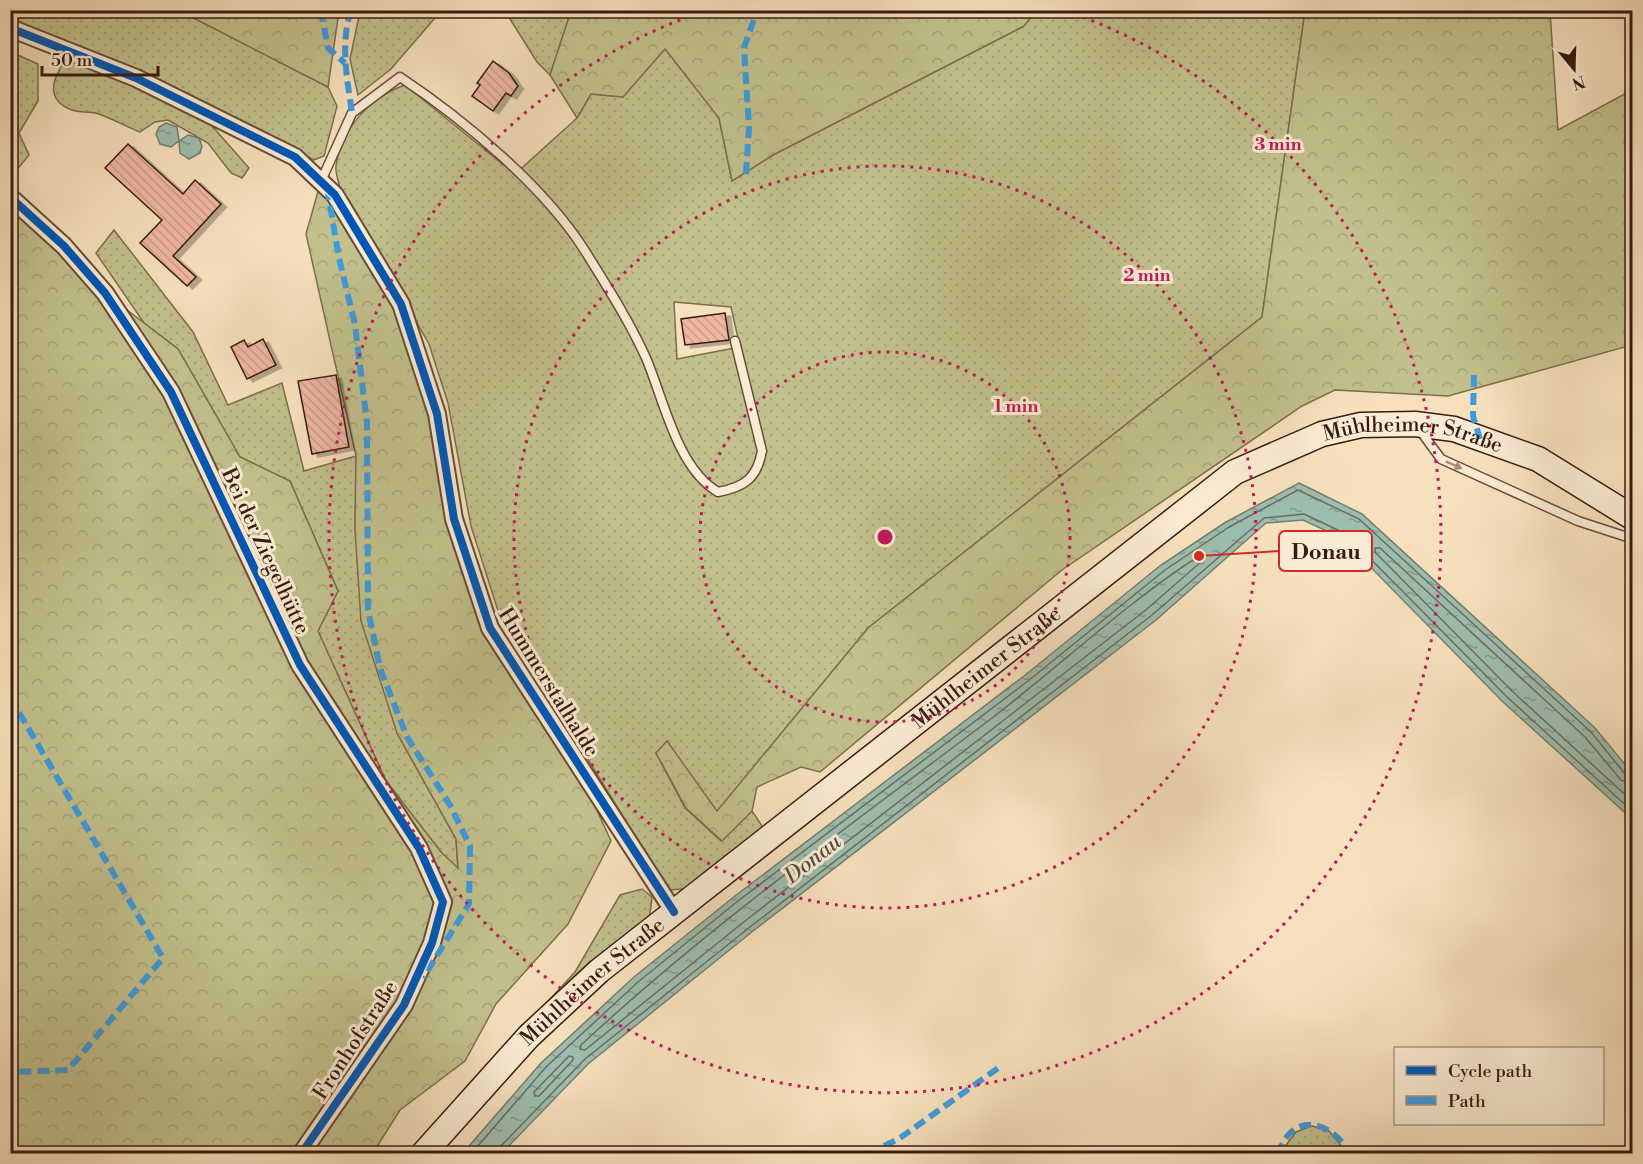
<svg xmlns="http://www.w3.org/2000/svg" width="1643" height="1164" font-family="'Libre Bodoni',serif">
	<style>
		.grass { fill: url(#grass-dots); stroke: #7d6e4e; stroke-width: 1.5; fill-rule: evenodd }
		.forest { fill: url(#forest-crowns); stroke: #7d6e4e; stroke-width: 1.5 }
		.water { fill: url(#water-ripples); stroke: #757d6f; stroke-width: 1.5 }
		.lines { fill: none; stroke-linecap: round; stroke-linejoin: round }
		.shore { stroke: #6a6c60; stroke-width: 1.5 }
		.building { fill: url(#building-back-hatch); stroke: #381b10; stroke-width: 1.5; filter: url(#shadow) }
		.lane-casing { stroke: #684c3b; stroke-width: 11 }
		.street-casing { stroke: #684c3b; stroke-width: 20 }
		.secondary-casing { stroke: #381b10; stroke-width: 27 }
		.lane { stroke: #faecd4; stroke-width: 8 }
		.street { stroke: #faecd4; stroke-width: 16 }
		.secondary { stroke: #faecd4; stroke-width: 24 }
		.quiet { stroke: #3e9bde; stroke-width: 6; stroke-dasharray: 12 6; stroke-linecap: butt }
		.cycleway-casing { stroke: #faecd4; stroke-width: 11 }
		.cycleway { stroke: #0057b8; stroke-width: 8 }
		.oneway { fill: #a38e7c }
		.ring { fill: none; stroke: #c2185b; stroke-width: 3; stroke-dasharray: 3 6 }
		.labels { text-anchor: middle; stroke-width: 6; stroke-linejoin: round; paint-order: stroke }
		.street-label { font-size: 21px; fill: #381b10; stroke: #faecd4 }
		.water-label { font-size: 22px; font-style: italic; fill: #564c40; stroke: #faecd4 }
		.centre { fill: #c2185b; stroke: #faecd4; stroke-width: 3 }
		.ring-label { font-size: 18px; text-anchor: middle; font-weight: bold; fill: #c2185b; stroke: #faecd4; stroke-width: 6; stroke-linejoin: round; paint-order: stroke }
		.leader { fill: none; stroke: #d62828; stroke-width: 2 }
		.callout-dot { fill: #d62828; stroke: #faecd4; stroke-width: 2 }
		.callout { fill: #faecd4; stroke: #d62828; stroke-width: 2 }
		.callout-label { font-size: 22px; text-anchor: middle; font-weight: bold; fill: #381b10 }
	</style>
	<defs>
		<pattern id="grass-dots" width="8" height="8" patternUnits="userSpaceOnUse" patternTransform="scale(1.5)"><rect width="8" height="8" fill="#c2c18d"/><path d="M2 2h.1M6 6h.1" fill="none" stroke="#a7a579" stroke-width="1.8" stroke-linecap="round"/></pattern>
		<pattern id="forest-crowns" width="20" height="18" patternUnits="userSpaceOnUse" patternTransform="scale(1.5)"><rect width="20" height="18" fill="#c2c18d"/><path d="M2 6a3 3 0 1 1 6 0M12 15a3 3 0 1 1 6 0" fill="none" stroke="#a7a579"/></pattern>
		<pattern id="water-ripples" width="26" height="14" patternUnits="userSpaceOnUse" patternTransform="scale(1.5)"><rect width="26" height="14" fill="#9dbeaf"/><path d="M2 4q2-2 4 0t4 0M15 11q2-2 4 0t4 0" fill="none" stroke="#819a8d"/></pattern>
		<pattern id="building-back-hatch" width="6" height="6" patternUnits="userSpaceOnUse" patternTransform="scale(1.5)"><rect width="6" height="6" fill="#efb7a3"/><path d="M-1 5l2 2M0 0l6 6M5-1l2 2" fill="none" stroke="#ce9d8b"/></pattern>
		<filter id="shadow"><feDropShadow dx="5.5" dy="3" stdDeviation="0" flood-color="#0004"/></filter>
	</defs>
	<rect width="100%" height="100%" fill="#f7e1bd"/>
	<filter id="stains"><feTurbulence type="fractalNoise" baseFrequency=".00333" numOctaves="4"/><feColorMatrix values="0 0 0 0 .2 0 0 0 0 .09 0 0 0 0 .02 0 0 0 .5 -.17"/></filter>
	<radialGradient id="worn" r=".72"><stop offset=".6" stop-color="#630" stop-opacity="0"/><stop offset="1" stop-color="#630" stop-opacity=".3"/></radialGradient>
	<g class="grass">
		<path d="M10,11h170l148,76 9,19 -13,50 -10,4 -184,-91 -119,-44z"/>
		<path d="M360,11h81l-50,58 -33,26 -8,-36z"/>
		<path d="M505,11h66l-21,64 -13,-13z"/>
		<path d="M1036,11h269l-43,306 -394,311 -151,184 -50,-70 -11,11 29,55 36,33 31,-30 14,21 -81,57 -17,1 -169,-276 -28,-88 -23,-123 -19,-59 -89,-155c-1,-7 -5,-16 -4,-23 5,-37 34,-69 69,-81l110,89 62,-56 14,-24 32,3 42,-49 54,70 13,63 41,-26 251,-129zM674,302l57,5 9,40 -63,12z"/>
		<path d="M11,52l27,12v37l-19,32 10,22 -18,22z"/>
		<path d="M76,60l131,60 42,48 -7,10 -11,-5 -23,-30 -40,-23 -13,2 -15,10c-15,-6 -29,-14 -44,-19 -8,-2 -17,0 -24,-3 -27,-10 -20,-31 -7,-49z"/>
		<path d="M114,230l79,102 35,73 54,-22 22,88 52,-15 -1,74 42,203 59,106 2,30 -17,-17 -55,-71 -68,-150 20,-40 -48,-110 -50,-24 -62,-108 -34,-26 -48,-70z"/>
		<path d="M642,889l10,8 -3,24 -109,89 35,-38 45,-77z"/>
		<path d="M1312,1126l17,5 18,22h-67l16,-21z"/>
	</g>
	<g class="forest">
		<path d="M180,11h159l-11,76z"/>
		<path d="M571,11v-1l465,1 -12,15 -251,129 -41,26 -13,-63 -54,-69 -42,48 -32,-3 -14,24 -27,-43z"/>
		<path d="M1305,11h245l8,119 74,-40v255l-184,51 -113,-6 -33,16 -240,164 -242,202 -19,-5 -44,20 -5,24 -30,30 -36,-33 -30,-55 11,-12 50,70 151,-183 394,-311z"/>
		<path d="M321,181l80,123 36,110 17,105 36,109 77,117 44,96 -43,83 -72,80 -31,57 -65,49 -27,43h-362l-1,-956 95,96 73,56 62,108 50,24 48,110 -20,40 68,150 55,71 17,16 -2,-29 -59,-106 -36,-112 -6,-91 1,-74 -50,-222z"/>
	</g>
	<g class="water">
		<path d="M166,123l11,4 2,14 9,-6 11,3 3,8 -2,7 -11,6 -9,-6 -1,-12 -8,6 -11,-3 -4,-10 3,-7z"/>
		<path d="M1299,483l63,31 233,214 37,45v46l-129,-117 -161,-164 -39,-18 -37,3 -110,97 -403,311 -165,133 -86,89h-39l78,-90 93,-86 101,-81 289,-220 137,-111 65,-43z"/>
	</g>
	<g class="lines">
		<g class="shore">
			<path d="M1199,556l4,1 -1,4 -55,48 -402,312 -160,129 -5,-1 1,-4c128,-119 271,-221 411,-327 69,-53 134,-115 207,-162z"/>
			<path d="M1632,784l-11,-4 -36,-43 -205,-189h-5v4l138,140 119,109"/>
			<path d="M569,1056l4,1v3l-34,36h-4l-1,-4z"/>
			<path d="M471,1154l75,-87 92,-85 100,-81 290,-220 137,-111 64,-43 69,-37 61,29 232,213 34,42 7,3"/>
			<path d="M498,1154l2,-7 85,-88 165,-132 402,-312 112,-97 40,-4 42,20 161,163 125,114"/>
		</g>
	</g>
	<g class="building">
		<path d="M493,61l16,12 9,13 -7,10 -5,-3 -13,18 -21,-15 8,-11 -3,-2z"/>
		<path d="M128,144l55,50 12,-14 26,24 -48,52 23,21 -9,9 -47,-43 22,-23 -57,-52z"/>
		<path d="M725,313l4,27 -44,5 -4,-26z"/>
		<path d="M263,339l13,26 -29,14 -16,-32 13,-7 4,7z"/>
		<path d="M336,375l13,72 -37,7 -14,-73z"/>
	</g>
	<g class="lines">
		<g class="lane-casing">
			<g id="lane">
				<path d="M321,181l31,-68 48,-36c63,42 144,109 185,174 21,34 45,71 61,107 18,42 31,110 72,134 27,-5 39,-14 44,-41l-27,-110"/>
				<path d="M1419,429l22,30 137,62 46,15 8,-2"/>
			</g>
		</g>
		<g class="street-casing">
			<g id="street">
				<path d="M10,28l126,50 159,79 40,38 66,109 36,110 17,105 36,109 184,284"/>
				<path d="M10,197l54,49 41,47 66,99 129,273 119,183 24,54 -11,41 -28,62 -103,149"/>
			</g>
		</g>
		<g class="secondary-casing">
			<g id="secondary">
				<path id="s1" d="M423,1154l106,-118 70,-65 636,-499 87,-38 39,-9 54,-1 39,5 84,30 94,58"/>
			</g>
		</g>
		<use href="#lane" class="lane"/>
		<use href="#street" class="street"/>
		<use href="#secondary" class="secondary"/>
		<g class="quiet">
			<path d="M321,10l7,38 17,15"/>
			<path d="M351,10c-11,34 -4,68 1,103"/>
			<path d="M746,174l3,-46 -5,-80 13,-38"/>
			<path d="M327,188l12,70 16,67 12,98 1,187 12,58 27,69 43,68 20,41 -1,58 -46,74"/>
			<path d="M1474,375l-1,41 7,23"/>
			<path d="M10,697l153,261 -95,112 -58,2"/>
			<path d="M868,1154l32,-16 101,-72"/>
			<path d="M1277,1154c4,-7 8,-16 13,-21 22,-20 49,0 60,21"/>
		</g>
		<g class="cycleway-casing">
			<g id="cycleway">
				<path d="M10,28l126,50 159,79 40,38 66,109 36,110 17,105 36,109 184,284"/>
				<path d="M10,197l54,49 41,47 66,99 129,273 119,183 24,54 -11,41 -28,62 -103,149"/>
			</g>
		</g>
		<use href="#cycleway" class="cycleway"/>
	</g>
	<defs><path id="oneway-solid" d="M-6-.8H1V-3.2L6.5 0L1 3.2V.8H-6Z" transform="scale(1.5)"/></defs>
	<use class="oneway" href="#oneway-solid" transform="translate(1454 465) rotate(24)"/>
	<g class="ring">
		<circle cx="885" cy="537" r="185"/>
		<circle cx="885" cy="537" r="371"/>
		<path d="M1066 11A556 556 0 1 1 704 11"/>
	</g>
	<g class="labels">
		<g class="street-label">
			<text dy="7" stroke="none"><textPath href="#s1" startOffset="1250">Mühlheimer Straße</textPath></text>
			<text transform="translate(266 551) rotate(65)" y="7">Bei der Ziegelhütte</text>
			<text dy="7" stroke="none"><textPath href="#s1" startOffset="746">Mühlheimer Straße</textPath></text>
			<text transform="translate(549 682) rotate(58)" y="7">Hummerstalhalde</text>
			<text dy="7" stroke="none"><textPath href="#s1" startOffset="242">Mühlheimer Straße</textPath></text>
			<text transform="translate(355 1040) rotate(-57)" y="7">Fronhofstraße</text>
		</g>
		<g class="water-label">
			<text transform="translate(812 858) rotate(-38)" y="8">Donau</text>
		</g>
	</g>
	<circle cx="885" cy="537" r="9" class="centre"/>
	<g class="ring-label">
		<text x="1278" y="150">3 min</text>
		<text x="1147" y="281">2 min</text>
		<text x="1016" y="412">1 min</text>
	</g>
	<path class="leader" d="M1199 556L1279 551"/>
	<circle class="callout-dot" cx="1199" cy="556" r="6"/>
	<rect class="callout" x="1279" y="531" width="93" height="40" rx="6"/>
	<g class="callout-label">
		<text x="1326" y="559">Donau</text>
	</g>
	<rect width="1643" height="1164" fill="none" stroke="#f7e1bd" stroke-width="36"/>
	<rect x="12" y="12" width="1619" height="1140" fill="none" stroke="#381b10" stroke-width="3"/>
	<rect x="18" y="18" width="1607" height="1128" fill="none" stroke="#381b10" stroke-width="1.5"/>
	<rect x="1394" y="1047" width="210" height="78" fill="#faecd4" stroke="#ac9886" stroke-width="1.5"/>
	<rect x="1406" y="1066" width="30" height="9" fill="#0057b8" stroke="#ac9886" stroke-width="1.5"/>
	<text x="1448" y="1077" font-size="18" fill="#381b10">Cycle path</text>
	<rect x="1406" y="1096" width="30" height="9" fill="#3e9bde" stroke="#ac9886" stroke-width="1.5"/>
	<text x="1448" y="1107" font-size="18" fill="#381b10">Path</text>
	<g transform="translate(1574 69) rotate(161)" stroke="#faecd4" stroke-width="4.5" paint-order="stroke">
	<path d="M0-4.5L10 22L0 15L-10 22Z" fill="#381b10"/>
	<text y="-9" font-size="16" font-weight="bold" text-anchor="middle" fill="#381b10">N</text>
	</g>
	<path d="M42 66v9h116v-9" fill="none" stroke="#381b10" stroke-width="3"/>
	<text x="51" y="66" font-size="18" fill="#381b10" stroke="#faecd4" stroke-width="4.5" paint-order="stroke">50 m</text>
	<rect width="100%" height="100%" filter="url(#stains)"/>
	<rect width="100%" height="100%" fill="url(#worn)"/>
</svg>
